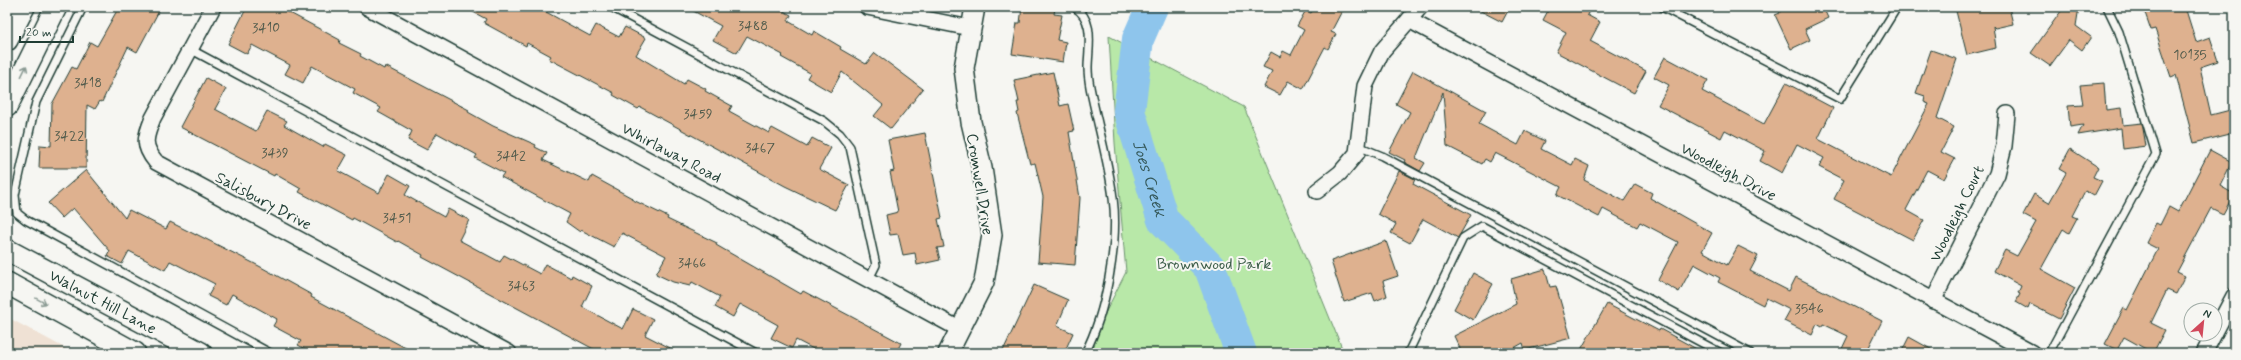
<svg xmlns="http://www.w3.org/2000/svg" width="2241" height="360" font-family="Mynerve,sans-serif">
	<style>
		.built { fill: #efe1d4 }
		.green { fill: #b8e8a8; stroke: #6c926e }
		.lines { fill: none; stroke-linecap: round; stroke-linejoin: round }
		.river { stroke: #8ec5ec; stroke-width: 32 }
		.building { fill: #deb18f; stroke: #1f3d34 }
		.service-casing { stroke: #1f3d34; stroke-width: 10 }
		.minor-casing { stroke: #1f3d34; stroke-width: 18 }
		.tertiary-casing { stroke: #1f3d34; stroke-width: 22 }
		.secondary-casing { stroke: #1f3d34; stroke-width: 24 }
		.service { stroke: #f6f6f2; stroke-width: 7 }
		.minor { stroke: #f6f6f2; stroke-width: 15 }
		.tertiary { stroke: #f6f6f2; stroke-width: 19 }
		.secondary { stroke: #f6f6f2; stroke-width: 21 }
		.oneway { stroke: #8a9a93 }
		.labels { text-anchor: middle; stroke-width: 4; stroke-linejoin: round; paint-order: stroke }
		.number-label { font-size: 14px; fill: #4f5a4b }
		.street-label { font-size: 16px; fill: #1f3d34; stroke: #f6f6f2 }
		.park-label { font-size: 16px; fill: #3e5f4b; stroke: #f6f6f2 }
		.water-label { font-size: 17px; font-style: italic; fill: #355859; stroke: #f6f6f2 }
	</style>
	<rect width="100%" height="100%" fill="#f6f6f2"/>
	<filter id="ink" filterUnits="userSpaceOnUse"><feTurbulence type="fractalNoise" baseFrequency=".025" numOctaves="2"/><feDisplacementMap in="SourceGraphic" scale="8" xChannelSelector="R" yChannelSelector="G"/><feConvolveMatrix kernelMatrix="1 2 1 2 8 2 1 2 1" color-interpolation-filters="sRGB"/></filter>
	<g filter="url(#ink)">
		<path class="built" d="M7,317l67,36h-67z"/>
		<path class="green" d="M1109,36l135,71 100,246h-259l41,-81 -11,-129z"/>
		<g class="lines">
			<path class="river" id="s1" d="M1152,7l-14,32 -9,72 34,109 47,48 31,85"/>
		</g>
		<g class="building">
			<path d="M119,7h42l-24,45 -9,-5 -26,55 -2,-1 -5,8 -8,-4 -1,63h-47l1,-23 11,1 1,-42 20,-37 4,2 14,-27 7,4z"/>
			<path d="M247,7h30l11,5 52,28 -1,3 22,11 -1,2 24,13 1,-3 84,44 -1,2 25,14 43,19 -1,2 12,6 -4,7 46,22 3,-6 40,22 -1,1 37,18 -1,2 50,24 -1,2 85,49 2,-3 98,52 -5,10h-75l-25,-13 -4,8 -21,-10 7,-13 -38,-21 -7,13 -18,-10 5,-10 -28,-15 -2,4 -17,-4 -17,-8 10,-18 -44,-23 -8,14 -33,-17 -1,2 -14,-10 4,-8 -69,-37 3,-4 -29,-15 2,-3 -40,-22 -10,17 -19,-10 4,-9 -34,-19 3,-4 -28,-15 2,-4 -43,-23 -9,17 -18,-9 5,-9 -38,-20 -5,9 -19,-10z"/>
			<path d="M464,7h73l53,29 6,-11 23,12 6,-10 21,11 -10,17 48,29 3,-5 19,10 -1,2 27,15 -3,5 40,22 3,-5 35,19 5,-9 19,10 -12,21 30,16 -14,25 -50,-24 -145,-79 -2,2 -25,-14 1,-2 -65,-34 2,-3 -24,-13 -1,3 -42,-23 2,-4z"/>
			<path d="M686,7h90l15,8 -3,6 24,14 2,-4 27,16 -1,2 26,15 9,-11 48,36 -32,40 -17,-13 9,-11 -41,-33 -11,20 -24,-14 3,-5 -29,-16 2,-2 -36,-19 -10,17 -24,-13 8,-14z"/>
			<path d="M1022,7l33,2 -1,5 8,1 -5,25 9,2 -3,20 -51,-8 5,-31h3z"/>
			<path d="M1315,7h29l-13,25 5,2 -8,15 -3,-2 -22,42 -15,-8 -8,14 -16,-8 8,-16 -9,-4 8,-15 9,5 3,-6 8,4 13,-25 -7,-4 9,-16 5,3z"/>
			<path d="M1473,7h37l-8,15z"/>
			<path d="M1550,7h41l-4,8 13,7 -10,19 56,30 -12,22 -78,-41 10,-20 -23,-12z"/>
			<path d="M1778,7h45l5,11 -23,11 5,11 -19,9 -16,-34 5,-2z"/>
			<path d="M1955,7h54l4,17 -18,4 -2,-2 3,22 -29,7z"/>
			<path d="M2064,7h15l-3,19 15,11 -9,13 -13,-10 -19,26 -19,-13z"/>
			<path d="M2143,7h42l11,35 14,-5 8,24 -18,6 11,48 23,-6v24l-40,10 -18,-68 -5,2 -16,-48 -4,1z"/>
			<path d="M1931,50l26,9 -20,59 17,9 -13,25 14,7 -11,20 -17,-9 -21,40 18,10 -11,20 -79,-41 10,-19 -25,-13 5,-9 -27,-14 -15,29 -22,-12 5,-10 -40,-21 -4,8 -63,-33 11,-20 -15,-8 11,-20 43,23 -6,11 62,33 22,-41 47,25 -15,31 73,38 38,-73 -5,-2 1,-6 -9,-3z"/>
			<path d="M1413,71l73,40 -7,13 39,21 7,-14 20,10 -4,8 31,16 3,-6 14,7 -5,14 40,21 11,-17 17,9 -2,5 62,35 -10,18 25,14 11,-19 20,10 -8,15 39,20 7,-14 86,44 -16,32h-26l8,-17 -25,-12 -1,3 -5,-3 -5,11 -28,-14 6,-11 -24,-12 -3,7 -45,-23 2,-4 -26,-14 -15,28 -21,-12 20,-38 -38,-20 -3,5 -34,-18 -4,8 -42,-22 4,-8 -66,-34 -5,9 -5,-3 -3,5 -35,-18 -4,-54 -27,66 9,5 -5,8 -16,-9 1,-2 -16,-8 21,-40 -14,-8z"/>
			<path d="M1053,72l7,34 8,-2 6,27 -5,1 11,66 -5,67 -37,-3 5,-65 -8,-34 -5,1 -13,-51 2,-1 -2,-10h2l-5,-22z"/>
			<path d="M206,78l20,11 -11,20 41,22 11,-20 20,10 -3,4 39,22 2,-3 22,11 -9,16 41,22 10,-19 21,12 -5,9 39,22 4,-8 21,11 -10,20 41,22 4,-7 36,19 5,-10 26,14 1,-3 20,11 -10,21 41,22 10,-20 20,10 -8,16 35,18h-79l-179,-96 1,-2 -25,-14 -1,1 -44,-24 -1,2 -53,-28 2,-3 -26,-15 -1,2 -94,-49z"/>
			<path d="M2104,83l2,27 15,-2 2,17 19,-2 4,23 -23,3 -2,-21 -43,7 5,-10 -13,2 -2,-21 15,-1 -3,-20z"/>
			<path d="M925,133l17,85 -4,1 6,28 -7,1 3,12 -23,5 -2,-12 -12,2 -5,-21 -8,1 -4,-20 12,-3 -8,-40 4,-1 -6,-31z"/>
			<path d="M2070,149l28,18 -5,10 9,4 -8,15 -9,-5 -13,25 5,2 -8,15 -6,-4 -22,40 34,19 -16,31 -29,-15 -2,5 -12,-7 4,-8 -2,-1 3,-7 -27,-15 11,-21 12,6 19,-34 -13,-7 11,-21 15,9 17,-30 -7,-4z"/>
			<path d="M2210,150l22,12 -12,24 14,8 -11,20 -12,-6 -34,64 8,4 -9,18 -9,-4 -16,33 14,7 -12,23 -29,-16 -7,13 -12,-6 19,-36 3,2 31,-61 -12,-6 10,-20 4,2 9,-18 9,5z"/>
			<path d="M86,170l39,48 4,-8 37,19 4,-7 26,13v-1l63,32 53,29 -1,2 104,56h-103l-14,-8 3,-4 -28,-15 4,-7 -45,-25 -6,11 -18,-9 7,-12 -45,-23 -5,9 -36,-19 -7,13 -15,-8 3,-5 -37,-43 -11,10 -14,-15z"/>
			<path d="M1399,171l16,8 -2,5 58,31 -13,23 -35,-19 -13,24 -19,-10 5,-9 -18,-10z"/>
			<path d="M1386,241l12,35 -15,5 4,15 -12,5 -3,-8 -28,9 -13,-41z"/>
			<path d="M1545,269l5,18 6,-1 15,52 -46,12 -2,-7 -18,10h-43l-8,-17 62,-32 -5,-25z"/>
			<path d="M1473,273l20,11 -20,36 -19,-11z"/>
			<path d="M1034,285l34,15 -11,26 16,7 -9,20h-62z"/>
			<path d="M1607,304l52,27 1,-2 44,24h-125z"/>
			<path d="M1909,337l29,16h-37z"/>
		</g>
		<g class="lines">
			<g class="service-casing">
				<g id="service">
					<path d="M83,7l-47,95 -21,93 2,18 9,7 244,133"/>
					<path d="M611,7l213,114 16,13 10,13 26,118 -7,14"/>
					<path d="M1074,7c22,13 14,41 14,61 0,7 1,13 2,19 7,36 19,76 23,111 6,44 -7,115 -28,155"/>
					<path d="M1662,7l178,92 57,-92"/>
					<path d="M190,49l566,304"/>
					<path d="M1358,146l24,10 368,197"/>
					<path d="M1408,353l55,-115 19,-12 239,127"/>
					<path d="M2049,353l107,-199 -37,-122 -12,-25"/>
				</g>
			</g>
			<g class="minor-casing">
				<g id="minor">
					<path d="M213,7l-60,111c-8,20 -11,27 3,44l353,191"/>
					<path d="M367,7l594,323"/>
					<path d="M867,7l103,21"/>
					<path d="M1409,20l623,333"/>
					<path d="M1317,191l23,-18 17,-20 8,-67 17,-35 38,-44"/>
					<path d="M1933,301l64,-127 7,-28 3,-32"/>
					<path d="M2215,332l19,-36"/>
					<path d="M2204,353l10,-19"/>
				</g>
			</g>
			<g class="tertiary-casing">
				<path id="tertiary" d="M948,353l36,-71 8,-47 -10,-67 -11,-46 -7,-54 11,-61"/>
			</g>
			<g class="secondary-casing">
				<g id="secondary">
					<path d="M7,40l17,-33"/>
					<path d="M7,106l49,-99"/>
					<path id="s2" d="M7,250l194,103"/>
					<path d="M7,283l128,70"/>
				</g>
			</g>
			<use href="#service" class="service"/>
			<use href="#minor" class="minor"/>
			<use href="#tertiary" class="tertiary"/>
			<use href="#secondary" class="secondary"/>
		</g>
		<defs><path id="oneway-shaft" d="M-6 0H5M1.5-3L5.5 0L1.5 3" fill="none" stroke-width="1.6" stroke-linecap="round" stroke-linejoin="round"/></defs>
		<g class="oneway">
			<use href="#oneway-shaft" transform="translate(24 71) rotate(-64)"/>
			<use href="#oneway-shaft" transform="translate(41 301) rotate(29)"/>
		</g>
	</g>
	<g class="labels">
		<g class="number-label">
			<text x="753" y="30">3488</text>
			<text x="266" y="32">3410</text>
			<text x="2190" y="59">10135</text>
			<text x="88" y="87">3418</text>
			<text x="698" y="118">3459</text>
			<text x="69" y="140">3422</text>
			<text x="760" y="152">3467</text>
			<text x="275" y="157">3439</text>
			<text x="511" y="160">3442</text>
			<text x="397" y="222">3451</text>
			<text x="692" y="267">3466</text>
			<text x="521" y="290">3463</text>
			<text x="1809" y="313">3546</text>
		</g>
		<g class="street-label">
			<text transform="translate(672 152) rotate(28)" y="6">Whirlaway Road</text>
			<text transform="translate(1729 171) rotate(28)" y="6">Woodleigh Drive</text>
			<text transform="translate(981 184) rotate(81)" y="6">Cromwell Drive</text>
			<text transform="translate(264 200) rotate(28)" y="6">Salisbury Drive</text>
			<text transform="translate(1956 213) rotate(-64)" y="6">Woodleigh Court</text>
			<text dy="6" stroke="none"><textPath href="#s2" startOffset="109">Walnut Hill Lane</textPath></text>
		</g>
		<g class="park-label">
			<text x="1214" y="269">Brownwood Park</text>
		</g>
		<g class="water-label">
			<text dy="6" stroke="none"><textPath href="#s1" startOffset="178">Joes Creek</textPath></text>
		</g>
	</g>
	<rect width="2241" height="360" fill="none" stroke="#f6f6f2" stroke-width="24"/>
	<rect x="12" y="12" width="2217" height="336" fill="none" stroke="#1f3d34" stroke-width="1.5" filter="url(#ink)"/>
	<g transform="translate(2203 322) rotate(27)"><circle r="19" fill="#f6f6f2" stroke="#a0aca6"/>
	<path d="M0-3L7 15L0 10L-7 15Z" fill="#d1495b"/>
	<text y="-6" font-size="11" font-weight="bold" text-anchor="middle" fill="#1f3d34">N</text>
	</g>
	<path d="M20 36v6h53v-6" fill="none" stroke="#1f3d34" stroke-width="2"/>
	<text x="26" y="36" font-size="12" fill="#1f3d34" stroke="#f6f6f2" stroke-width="3" paint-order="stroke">20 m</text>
</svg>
